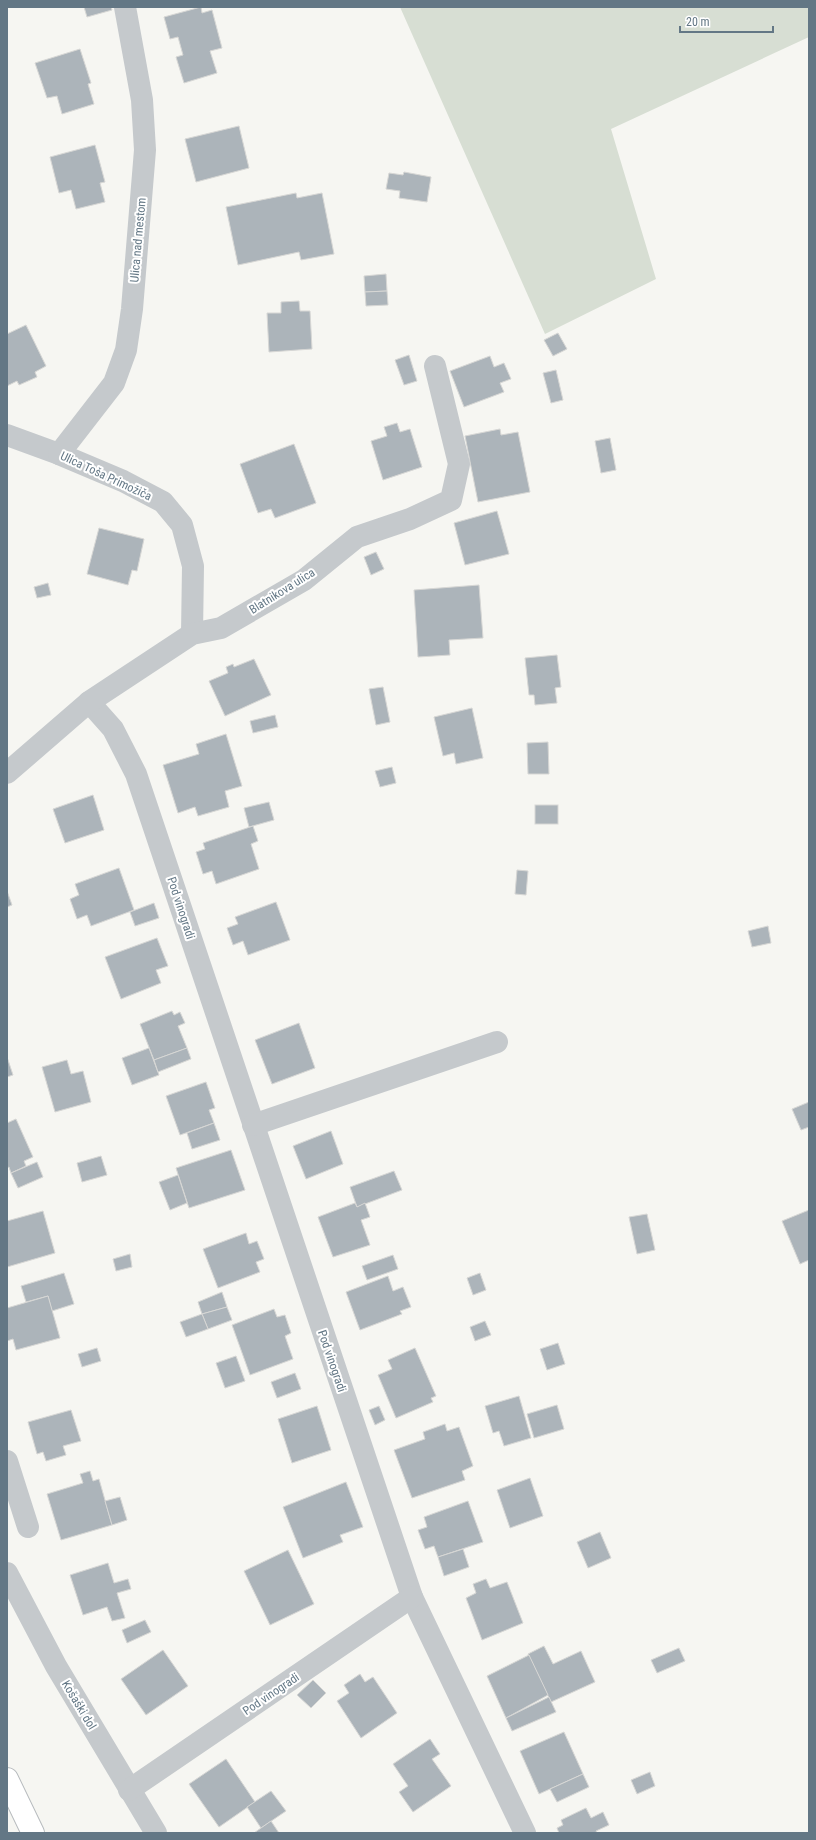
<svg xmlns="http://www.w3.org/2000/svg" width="816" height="1840" font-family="'Roboto Condensed',sans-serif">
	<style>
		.green { fill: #d7ded3 }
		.building { fill: #acb4ba; stroke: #d7d7d5 }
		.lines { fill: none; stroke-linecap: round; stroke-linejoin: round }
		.highway-casing { stroke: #b7bbbe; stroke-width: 24 }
		.minor { stroke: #c5c9cc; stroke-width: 22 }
		.highway { stroke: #fff; stroke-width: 22 }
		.labels { text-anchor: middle; stroke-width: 4; stroke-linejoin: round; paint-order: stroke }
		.street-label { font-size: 12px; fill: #637785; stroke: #fff }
	</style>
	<rect width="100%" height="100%" fill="#f6f6f2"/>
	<path class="green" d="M400,7h409v30l-198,92 45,150 -111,55z"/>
	<g class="building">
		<path d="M84,7h27l1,3 -25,7z"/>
		<path d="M201,7l1,6 10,-3 10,38 -12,3 7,22 -33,10 -8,-26 7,-2 -5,-18 -8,2 -6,-22z"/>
		<path d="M80,49l11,34 -3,1 6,20 -32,10 -5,-18 -10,2 -12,-35z"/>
		<path d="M239,126l10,42 -53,14 -11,-43z"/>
		<path d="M95,145l10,37 -5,1 5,19 -29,7 -5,-19 -12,3 -9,-36z"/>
		<path d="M404,172l27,5 -4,25 -28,-4 1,-7 -14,-2 3,-16 14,2z"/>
		<path d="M296,193l1,5 25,-5 12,61 -33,6 -2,-8 -61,13 -12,-58z"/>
		<path d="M386,274l1,17 -22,1 -1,-16z"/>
		<path d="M387,291l1,14 -22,1 -1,-14z"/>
		<path d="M299,301l1,10h10l2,38 -43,3 -2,-39h14v-11z"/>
		<path d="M26,325l20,41 -11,6 2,5 -18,8 -2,-4 -10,5v-52z"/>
		<path d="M558,333l9,16 -14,7 -9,-16z"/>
		<path d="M409,355l8,26 -13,4 -9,-25z"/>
		<path d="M490,356l4,11 10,-4 7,16 -11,4 4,9 -40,15 -14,-36z"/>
		<path d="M556,370l7,30 -12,3 -8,-30z"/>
		<path d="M397,423l3,9 10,-3 12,38 -39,13 -12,-39 16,-5 -3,-9z"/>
		<path d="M500,429l1,6 17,-3 12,60 -52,10 -13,-66z"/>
		<path d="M610,438l6,32 -15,3 -6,-32z"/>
		<path d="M294,444l22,59 -41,15 -4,-9 -13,4 -18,-49z"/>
		<path d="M497,511l12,43 -44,11 -11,-42z"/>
		<path d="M99,528l45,11 -7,32 -5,-1 -4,15 -41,-11z"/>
		<path d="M376,552l8,17 -13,6 -7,-18z"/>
		<path d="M48,583l3,12 -14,3 -3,-11z"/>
		<path d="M479,585l4,53 -34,2 1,15 -32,2 -4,-67z"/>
		<path d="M557,655l4,32 -6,1 2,15 -22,2 -1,-10h-5l-4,-37z"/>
		<path d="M254,659l17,36 -46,21 -16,-35 19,-8 -2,-6 7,-3 1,3z"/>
		<path d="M383,687l7,35 -14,3 -7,-36z"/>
		<path d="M472,708l11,50 -27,6 -2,-11 -11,3 -9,-39z"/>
		<path d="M275,715l3,12 -25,6 -3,-12z"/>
		<path d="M226,734l16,52 -17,5 4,16 -31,9 -3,-9 -17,6 -15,-48 36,-11 -3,-10z"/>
		<path d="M548,742l1,32h-21l-1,-31z"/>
		<path d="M392,767l4,16 -16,4 -5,-16z"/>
		<path d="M93,795l11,35 -39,13 -12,-34z"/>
		<path d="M269,802l5,18 -25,7 -5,-19z"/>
		<rect x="535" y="805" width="23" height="19"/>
		<path d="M253,826l5,15 -7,3 8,25 -43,15 -4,-13 -9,3 -7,-22 9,-3 -2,-6z"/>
		<path d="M119,868l15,42 -43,16 -4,-11 -10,4 -7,-20 9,-4 -4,-11z"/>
		<path d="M517,870l11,1 -2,24 -11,-1z"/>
		<path d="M7,891l5,14 -5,2z"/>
		<path d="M276,902l14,38 -42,15 -5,-14 -10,4 -6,-17 11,-4 -3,-7z"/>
		<path d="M154,903l5,15 -24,8 -5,-14z"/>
		<path d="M768,926l3,17 -19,4 -4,-16z"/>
		<path d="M157,938l11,28 -12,4 5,13 -40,16 -16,-42z"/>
		<path d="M172,1011l2,4 6,-3 5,11 -7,3 9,22 -33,12 -14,-36z"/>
		<path d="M299,1023l16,45 -43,16 -17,-44z"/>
		<path d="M149,1048l10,27 -27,10 -10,-27z"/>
		<path d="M187,1048l4,11 -33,13 -4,-12z"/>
		<path d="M7,1057l6,18 -6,2z"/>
		<path d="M67,1060l4,14 12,-3 8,31 -36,10 -13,-45z"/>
		<path d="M206,1082l9,26 -6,2 5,13 -34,12 -14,-39z"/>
		<path d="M809,1102v25l-8,3 -9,-21z"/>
		<path d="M16,1119l17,38 -9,4 2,5 -15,7 -2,-6 -2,1v-45z"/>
		<path d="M214,1123l6,17 -28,9 -5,-16z"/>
		<path d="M331,1131l12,33 -37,15 -13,-33z"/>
		<path d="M231,1150l14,40 -56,18 -13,-40z"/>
		<path d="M101,1156l6,19 -25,7 -5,-19z"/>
		<path d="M37,1162l6,15 -25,11 -7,-15z"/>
		<path d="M394,1171l8,19 -45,17 -7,-20z"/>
		<path d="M178,1175l9,28 -17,7 -11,-28z"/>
		<path d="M355,1203l2,4 8,-4 5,14 -9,3 9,25 -37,12 -15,-40z"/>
		<path d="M809,1210v50l-9,4 -18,-43z"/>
		<path d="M43,1211l12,42 -48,14v-46z"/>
		<path d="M647,1214l8,36 -18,4 -8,-37z"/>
		<path d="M246,1233l3,11 8,-3 7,18 -8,3 4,10 -42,16 -15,-39z"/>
		<path d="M130,1254l2,13 -16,4 -3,-12z"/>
		<path d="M393,1255l5,14 -31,11 -5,-14z"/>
		<path d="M64,1273l10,31 -22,7 -4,-15 -22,6 -5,-16z"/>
		<path d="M480,1273l6,17 -13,5 -6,-17z"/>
		<path d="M388,1276l5,15 10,-4 8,20 -11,4 2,3 -42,16 -14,-38z"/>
		<path d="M222,1292l5,15 -25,7 -4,-12z"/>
		<path d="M48,1296l12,42 -44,12 -3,-11 -6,2v-33z"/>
		<path d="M227,1307l5,13 -24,9 -6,-15z"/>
		<path d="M274,1309l3,8 8,-2 6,18 -6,3 8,23 -43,16 -18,-50z"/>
		<path d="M202,1314l6,15 -22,8 -6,-15z"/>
		<path d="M485,1321l6,14 -16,6 -5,-14z"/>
		<path d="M558,1343l7,21 -18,6 -7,-21z"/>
		<path d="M97,1348l4,13 -19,6 -4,-13z"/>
		<path d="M415,1348l21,48 -5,2 2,4 -37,16 -18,-43 14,-6 -4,-9z"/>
		<path d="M236,1356l9,25 -20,7 -9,-25z"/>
		<path d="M295,1373l6,16 -24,9 -6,-16z"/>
		<path d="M519,1396l12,42 -27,8 -5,-15 -6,2 -8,-27z"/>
		<path d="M557,1405l7,24 -30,9 -7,-24z"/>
		<path d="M317,1406l14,44 -39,13 -14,-44z"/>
		<path d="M379,1406l6,14 -10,5 -6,-15z"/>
		<path d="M71,1410l10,31 -18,5 3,9 -20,6 -3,-9 -6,2 -9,-32z"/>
		<path d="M445,1424l2,7 12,-4 14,39 -11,5 3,9 -53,18 -18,-48 31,-11 -2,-7z"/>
		<path d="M90,1471l3,10 6,-2 13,46 -51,15 -14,-46 36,-11 -3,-9z"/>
		<path d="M530,1478l13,38 -33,12 -13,-38z"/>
		<path d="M346,1482l17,45 -23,8 3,7 -40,16 -20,-51z"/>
		<path d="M120,1497l7,23 -15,5 -7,-24z"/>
		<path d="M468,1501l15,41 -45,15 -4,-11 -9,3 -7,-19 9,-3 -3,-10z"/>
		<path d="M600,1532l11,26 -23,10 -11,-26z"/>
		<path d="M463,1549l6,18 -25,9 -6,-19z"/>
		<path d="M288,1550l26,54 -44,21 -26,-54z"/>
		<path d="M108,1563l6,20 14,-4 3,10 -14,4 8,25 -13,3 -5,-14 -24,8 -13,-40z"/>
		<path d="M486,1579l4,9 17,-6 16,41 -41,17 -16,-42 10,-5 -3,-9z"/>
		<path d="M145,1620l6,12 -24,11 -5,-13z"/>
		<path d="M544,1646l9,18 28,-13 14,31 -44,20 -23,-48z"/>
		<path d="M679,1648l6,13 -28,12 -6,-13z"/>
		<path d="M163,1650l25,36 -42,29 -25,-36z"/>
		<path d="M529,1655l19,40 -42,23 -19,-42z"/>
		<path d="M360,1674l5,8 8,-5 24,36 -36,25 -24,-37 12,-8 -5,-8z"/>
		<path d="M313,1680l13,13 -15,15 -14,-13z"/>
		<path d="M549,1697l7,15 -44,19 -6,-13z"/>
		<path d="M564,1732l19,42 -44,20 -19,-43z"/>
		<path d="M430,1739l10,15 -8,5 19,27 -38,26 -14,-20 9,-6 -15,-22z"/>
		<path d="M226,1759l29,43 -36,25 -30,-43z"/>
		<path d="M650,1772l5,14 -18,8 -6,-14z"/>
		<path d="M583,1774l6,13 -32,15 -7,-13z"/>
		<path d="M271,1791l15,20 -25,17 -14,-21z"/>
		<path d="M586,1808l5,10 12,-6 6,13 -13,6 1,2h-38l-2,-5 6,-3 -2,-5z"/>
		<path d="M271,1821l8,12h-25l7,-5z"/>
	</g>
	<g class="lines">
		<g class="highway-casing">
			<path id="highway" d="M7,1779l26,54"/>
		</g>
		<g class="minor">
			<path d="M7,435l52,19 64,27 40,21 19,23 11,41 -1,68"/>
			<path d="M59,454l55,-71 12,-33 6,-41 13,-159 -3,-50 -17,-93"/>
			<path d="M89,702l24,27 23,45 276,823 113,236"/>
			<path d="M7,773l82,-71 103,-68 29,-6 83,-48 53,-43 53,-18 41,-19 8,-36 -24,-98"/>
			<path d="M253,1125l244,-83"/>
			<path d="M7,1461l21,66"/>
			<path d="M7,1573l49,93 100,167"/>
			<path d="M129,1790l283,-193"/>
		</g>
		<use href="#highway" class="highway"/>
	</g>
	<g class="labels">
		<g class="street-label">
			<text transform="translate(138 240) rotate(-85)" y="4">Ulica nad mestom</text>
			<text transform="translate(106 476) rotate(25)" y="4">Ulica Toša Primožiča</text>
			<text transform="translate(282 591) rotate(-32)" y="4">Blatnikova ulica</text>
			<text transform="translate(181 908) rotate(72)" y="4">Pod vinogradi</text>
			<text transform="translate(332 1361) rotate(71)" y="4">Pod vinogradi</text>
			<text transform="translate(271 1694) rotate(-34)" y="4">Pod vinogradi</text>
			<text transform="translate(79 1705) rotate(59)" y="4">Košaški dol</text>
		</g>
	</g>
	<rect width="816" height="1840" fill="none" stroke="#637785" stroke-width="16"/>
	<path d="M680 26v6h93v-6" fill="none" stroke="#637785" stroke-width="2"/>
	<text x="686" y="26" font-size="12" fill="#637785" stroke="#ffffff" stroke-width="3" paint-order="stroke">20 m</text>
</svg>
